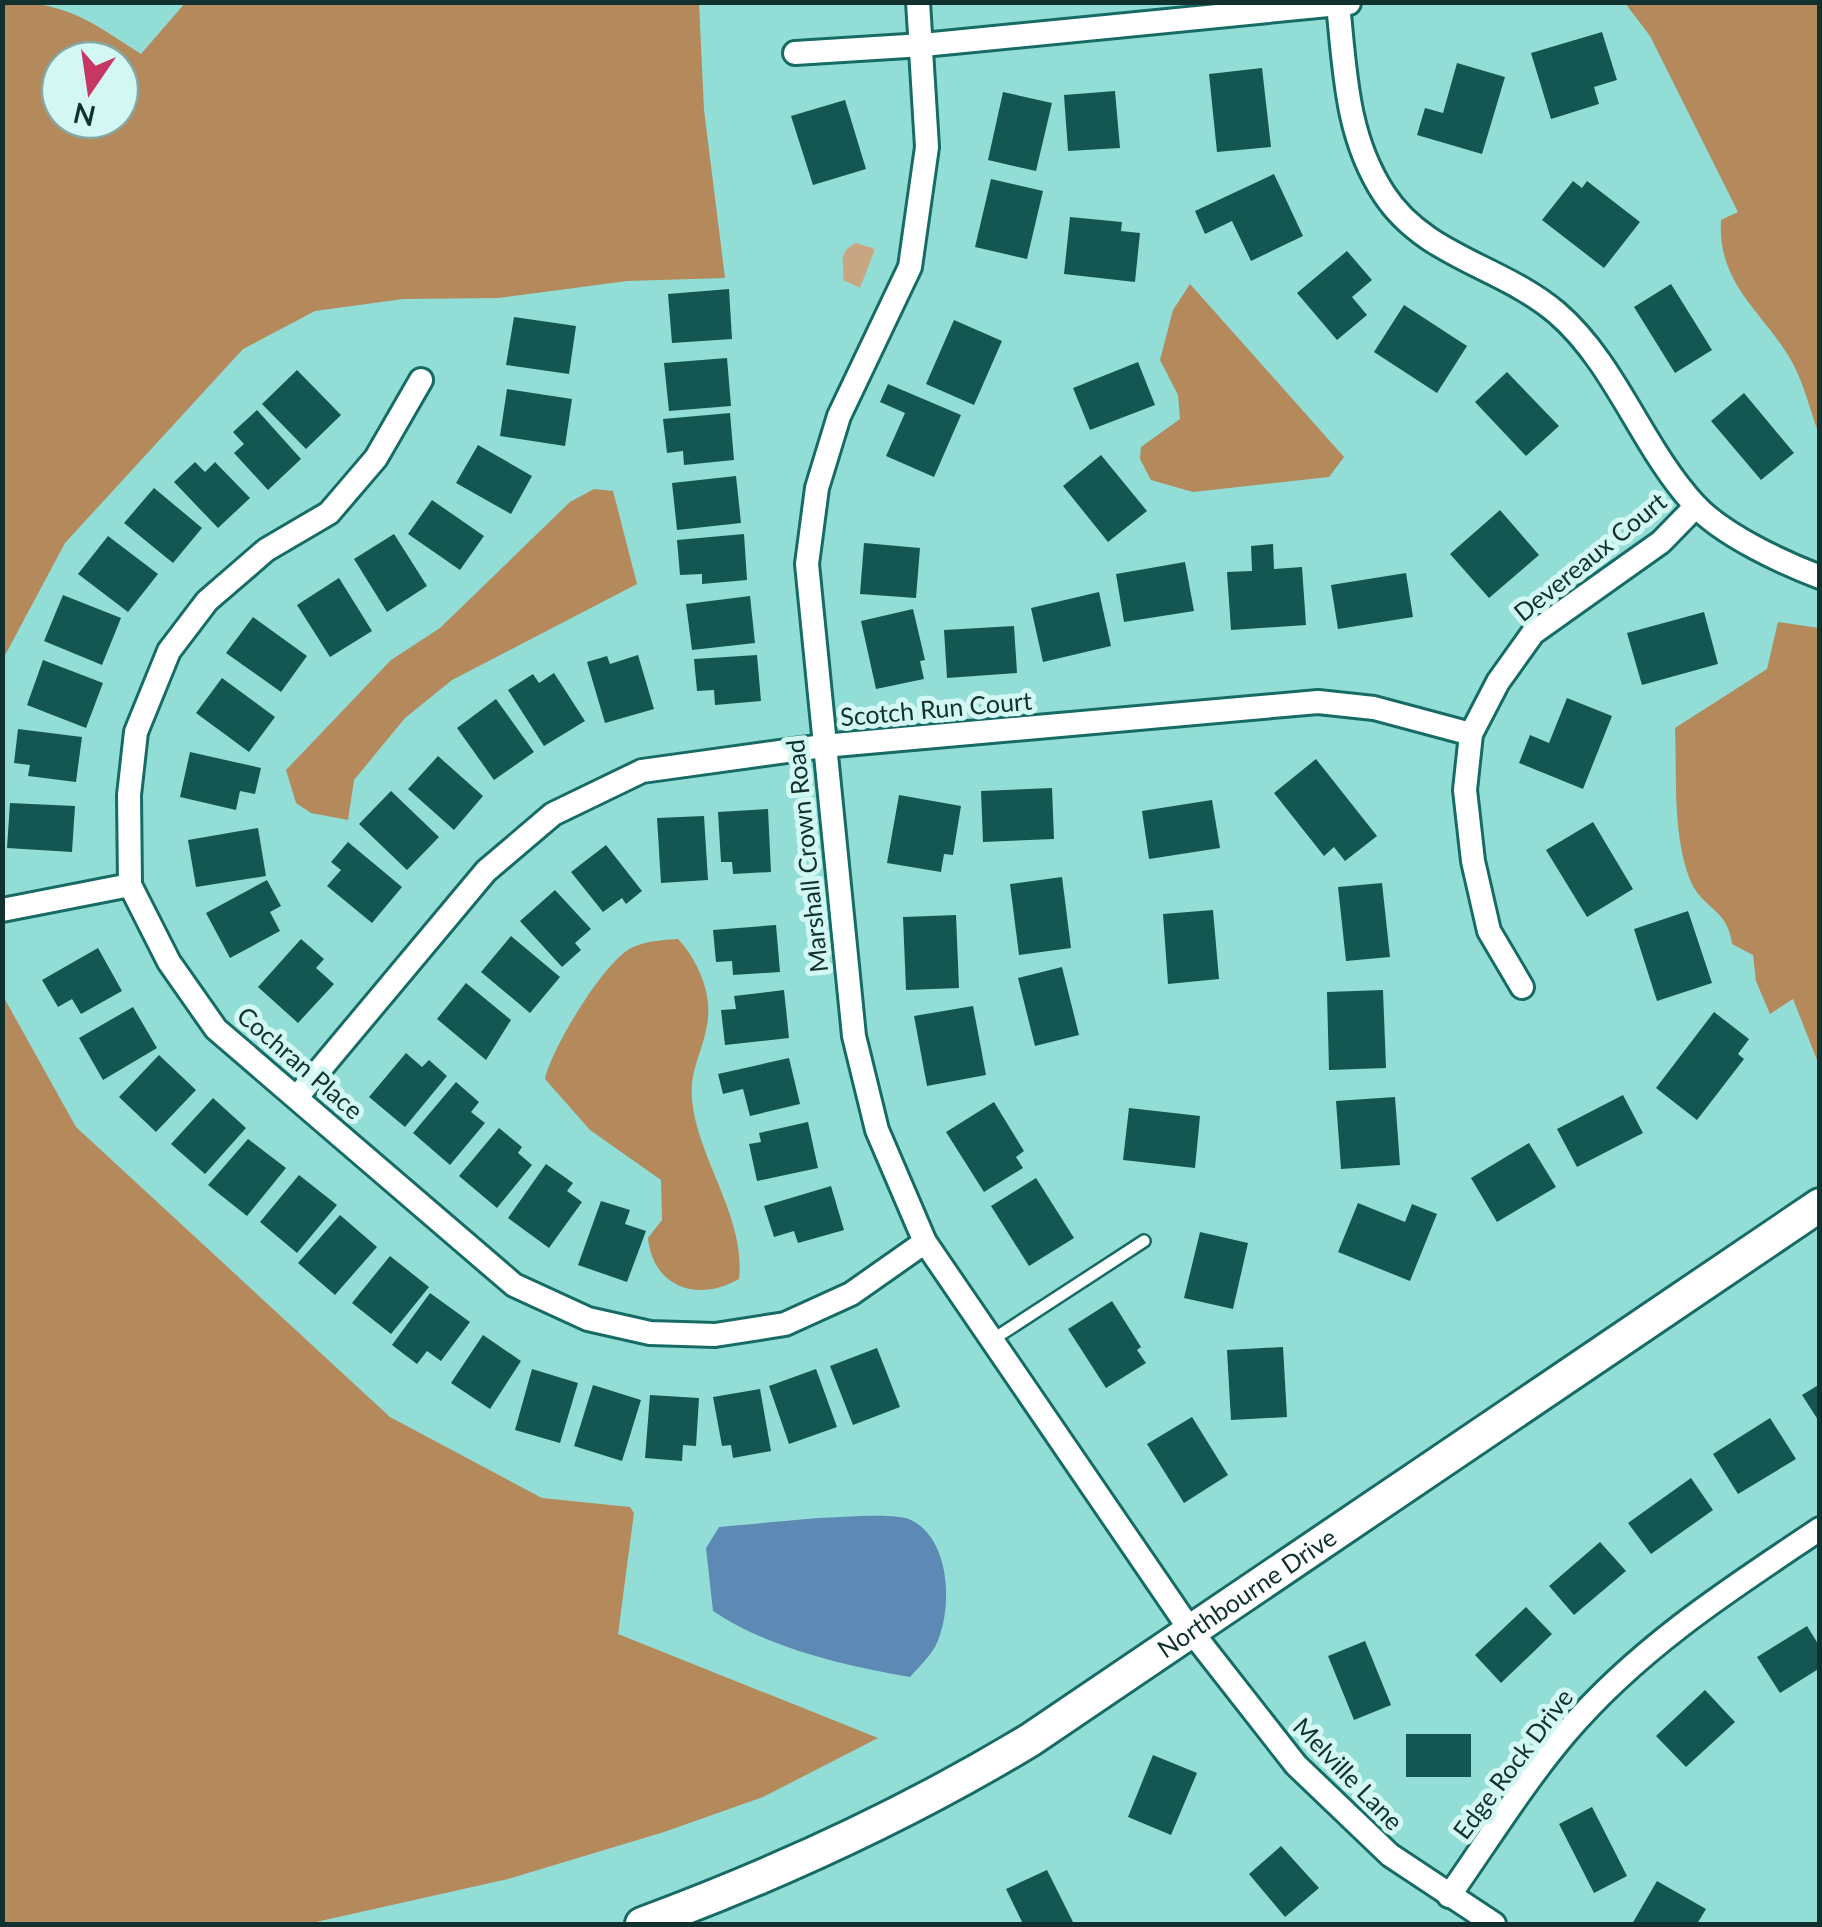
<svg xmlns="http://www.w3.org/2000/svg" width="1822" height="1927" font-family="Lato,sans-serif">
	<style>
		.green { fill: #c8a683 }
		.forest { fill: #b4895b; fill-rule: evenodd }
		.water { fill: #5c8ab4 }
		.building { fill: #145752 }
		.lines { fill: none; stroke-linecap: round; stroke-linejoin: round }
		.lane-casing { stroke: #166b64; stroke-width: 16 }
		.street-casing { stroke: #166b64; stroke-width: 28 }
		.secondary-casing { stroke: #166b64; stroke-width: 38 }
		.lane { stroke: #fff; stroke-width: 11 }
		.street { stroke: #fff; stroke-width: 22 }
		.secondary { stroke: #fff; stroke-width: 32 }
		.labels { text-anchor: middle; stroke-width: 10; stroke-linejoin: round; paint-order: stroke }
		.street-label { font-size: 25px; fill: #11312e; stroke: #d3f7f3 }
	</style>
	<rect width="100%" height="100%" fill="#92ded6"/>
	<path class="green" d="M856,243l19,6 -15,39 -17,-8c3,-15 -8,-27 13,-37z"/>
	<g class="forest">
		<path d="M3,2c64,0 85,18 138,52l44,-51h514l5,107 21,168 -98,3 -129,17 -95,1 -88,12 -72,38 -178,194 -62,116zM120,60v60h-60v-60z"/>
		<path d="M1816,2l4,6 -1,426c-9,-23 -15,-51 -27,-72 -28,-50 -75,-77 -71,-142l17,-8 -88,-176 -25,-33z"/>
		<path d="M1190,284l154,173 -15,20 -136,15 -42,-12 -11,-21 1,-12 39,-28 -2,-24 -18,-35 13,-50z"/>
		<path d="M594,489l19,2 24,93 -185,96 -47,38 -51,62 -6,40 -37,-7 -15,-10 -10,-33 105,-110 49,-32 130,-126z"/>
		<path d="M1778,622l41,6v437l-26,-66 -23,15 -14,-33 -3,-26 -21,-11c-4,-35 -29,-35 -41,-62 -19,-46 -14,-105 -16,-154l92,-59z"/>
		<path d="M678,939c18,19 33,51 30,78 -2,29 -19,51 -16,83 6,60 54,118 47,179 -42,24 -86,8 -91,-41l14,-18 -1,-40 -71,-50 -45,-51c6,-30 59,-117 86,-131 15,-7 31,-8 47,-9z"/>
		<path d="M3,996l73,131 314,290 152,81 88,9 4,6 -16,121 260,104 -115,59 -99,35 -156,47 -201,45h-304z"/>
	</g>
	<path class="water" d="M818,1518c21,0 76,-6 93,2 41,20 42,92 24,127 -6,10 -17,21 -25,30 -67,-12 -140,-28 -197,-66l-7,-63 13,-21z"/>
	<g class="building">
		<path d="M1602,32l15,48 -23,7 5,17 -48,15 -20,-66z"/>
		<path d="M1457,63l48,14 -23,77 -65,-19 8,-27 18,5z"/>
		<path d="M1262,68l9,79 -54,5 -8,-78z"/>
		<path d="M1115,91l5,57 -52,3 -4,-56z"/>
		<path d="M1003,92l49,11 -16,68 -48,-11z"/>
		<path d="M845,100l21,69 -53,16 -22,-69z"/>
		<path d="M1274,174l29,62 -52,25 -19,-40 -27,13 -10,-23z"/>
		<path d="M991,179l52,12 -16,68 -52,-12z"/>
		<path d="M1573,181l9,7 5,-7 53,41 -36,46 -62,-48z"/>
		<path d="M1070,217l52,5 -1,9 19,2 -5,49 -71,-8z"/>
		<path d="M1347,251l25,29 -20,17 15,18 -30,25 -40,-47z"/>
		<path d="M1671,284l41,66 -37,23 -41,-66z"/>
		<path d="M729,289l3,50 -60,4 -4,-49z"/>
		<path d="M1404,305l63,41 -30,47 -63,-41z"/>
		<path d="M514,317l62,9 -7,48 -63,-9z"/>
		<path d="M954,320l48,21 -28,64 -48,-21z"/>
		<path d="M727,358l4,48 -62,5 -5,-48z"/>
		<path d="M1138,362l17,43 -65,25 -17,-42z"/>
		<path d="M297,370l44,45 -35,34 -44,-45z"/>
		<path d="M1507,372l52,54 -33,30 -51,-54z"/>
		<path d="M888,384l73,31 -27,62 -48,-21 19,-43 -25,-11z"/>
		<path d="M507,389l65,10 -7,47 -65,-10z"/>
		<path d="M1744,393l50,60 -33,27 -50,-59z"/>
		<path d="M257,410l44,49 -33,31 -34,-37 10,-9 -11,-12z"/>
		<path d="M730,413l4,47 -50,5 -1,-14 -16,2 -4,-34z"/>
		<path d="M478,445l54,31 -21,38 -55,-31z"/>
		<path d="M1101,455l46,56 -39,31 -45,-56z"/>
		<path d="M195,462l10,10 10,-10 35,36 -32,30 -44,-46z"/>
		<path d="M736,476l5,47 -64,7 -5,-47z"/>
		<path d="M154,488l48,40 -29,35 -49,-40z"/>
		<path d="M432,500l52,36 -24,34 -52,-36z"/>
		<path d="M1500,510l39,45 -50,43 -39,-44z"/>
		<path d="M394,534l33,52 -40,26 -33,-53z"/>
		<path d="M744,534l3,46 -45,4v-10l-22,1 -3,-35z"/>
		<path d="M108,536l50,38 -30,38 -50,-38z"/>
		<path d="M864,543l56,5 -4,50 -56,-4z"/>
		<path d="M1273,544l1,25 28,-2 4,58 -75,5 -4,-58 25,-1 -1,-25z"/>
		<path d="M1185,562l9,49 -70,11 -8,-48z"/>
		<path d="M1406,573l7,44 -75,12 -7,-44z"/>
		<path d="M339,578l33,53 -42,26 -33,-52z"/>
		<path d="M1099,592l12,54 -68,16 -12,-54z"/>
		<path d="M63,595l58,23 -19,47 -58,-24z"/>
		<path d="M750,596l5,47 -63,7 -6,-46z"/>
		<path d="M913,609l12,51 -5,1 4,18 -48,10 -15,-68z"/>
		<path d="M1704,612l14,52 -76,21 -15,-52z"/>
		<path d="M253,617l54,39 -26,36 -55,-39z"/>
		<path d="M1014,626l3,47 -70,5 -3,-48z"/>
		<path d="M638,655l16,54 -49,14 -18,-61 20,-6 3,8z"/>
		<path d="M757,655l4,46 -46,4 -1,-15 -17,1 -3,-32z"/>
		<path d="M43,660l60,23 -17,45 -59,-23z"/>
		<path d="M554,673l31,48 -41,25 -36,-56 25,-16 6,9z"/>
		<path d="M222,678l53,39 -26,35 -53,-39z"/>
		<path d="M1567,698l45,18 -29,73 -64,-26 11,-28 19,8z"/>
		<path d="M496,699l38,53 -40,28 -37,-52z"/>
		<path d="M18,729l64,8 -6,45 -48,-6 2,-11 -16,-2z"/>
		<path d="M190,752l71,16 -6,26 -15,-3 -4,19 -56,-13z"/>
		<path d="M438,756l45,40 -29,34 -46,-41z"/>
		<path d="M1316,759l61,77 -32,25 -11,-14 -10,9 -50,-63z"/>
		<path d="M1052,788l2,51 -71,3 -2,-51z"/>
		<path d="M391,791l48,46 -32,33 -48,-46z"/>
		<path d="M899,795l62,11 -8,49 -9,-1 -3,18 -54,-9z"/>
		<path d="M1212,800l8,48 -71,11 -7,-48z"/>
		<path d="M10,803l65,3 -3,46 -65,-4z"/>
		<path d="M768,809l3,63 -38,2 -1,-12h-11l-3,-50z"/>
		<path d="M704,816l4,64 -47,3 -4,-65z"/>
		<path d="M1593,822l40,67 -46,28 -41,-67z"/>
		<path d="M258,828l8,48 -70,11 -8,-47z"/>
		<path d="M348,842l54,45 -30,36 -45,-37 14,-16 -10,-8z"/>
		<path d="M606,845l36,46 -16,13 -4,-6 -19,14 -32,-40z"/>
		<path d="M1062,877l9,71 -52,7 -9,-71z"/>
		<path d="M267,880l14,26 -11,6 10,19 -50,27 -24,-45z"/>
		<path d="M1382,883l8,74 -44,4 -8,-74z"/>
		<path d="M555,890l36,39 -16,14 6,7 -19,17 -42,-46z"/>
		<path d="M1213,910l6,69 -51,5 -5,-70z"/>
		<path d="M1688,911l24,72 -55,18 -23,-72z"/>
		<path d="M956,915l3,73 -53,2 -3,-73z"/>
		<path d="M776,925l4,47 -47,3 -1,-14 -16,1 -3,-32z"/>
		<path d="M511,936l49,41 -30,36 -49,-41z"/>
		<path d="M301,939l23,20 -8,9 18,16 -36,39 -40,-36z"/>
		<path d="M98,948l24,43 -41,23 -9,-15 -14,8 -16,-27z"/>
		<path d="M1062,967l17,68 -44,11 -17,-68z"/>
		<path d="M466,983l45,37 -25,40 -49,-41z"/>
		<path d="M784,990l5,48 -64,7 -4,-35 15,-1 -2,-13z"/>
		<path d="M1383,990l3,78 -57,2 -2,-78z"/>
		<path d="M973,1006l13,69 -59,11 -13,-70z"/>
		<path d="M133,1007l24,41 -54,32 -24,-42z"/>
		<path d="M1714,1012l35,27 -11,15 6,5 -47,61 -41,-32z"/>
		<path d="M406,1053l16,14 7,-7 18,16 -42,51 -36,-30z"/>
		<path d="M159,1055l37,35 -40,42 -37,-35z"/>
		<path d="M789,1058l11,46 -50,12 -7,-27 -20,5 -5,-20z"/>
		<path d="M456,1082l23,20 -8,10 14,11 -35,42 -37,-32z"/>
		<path d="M1623,1095l20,38 -66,34 -20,-38z"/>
		<path d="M1395,1097l5,68 -59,4 -5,-68z"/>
		<path d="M213,1098l33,30 -41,46 -34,-30z"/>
		<path d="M994,1102l30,49 -8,6 7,11 -39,24 -38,-60z"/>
		<path d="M1129,1108l71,8 -5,52 -72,-8z"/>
		<path d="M808,1122l10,46 -61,13 -8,-37 12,-2 -2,-9z"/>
		<path d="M499,1128l23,19 -4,6 14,12 -35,43 -38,-32z"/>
		<path d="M248,1139l38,29 -39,48 -39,-31z"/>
		<path d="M1529,1143l27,44 -59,35 -26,-44z"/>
		<path d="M546,1164l27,19 -6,8 15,11 -33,46 -41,-30z"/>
		<path d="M299,1175l38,30 -40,48 -37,-31z"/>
		<path d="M1036,1178l38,60 -45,28 -38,-60z"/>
		<path d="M831,1186l13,44 -46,13 -4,-12 -20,6 -10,-31z"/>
		<path d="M601,1201l29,9 -5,14 21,7 -19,51 -49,-17z"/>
		<path d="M1358,1203l47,19 7,-18 25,10 -27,67 -72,-29z"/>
		<path d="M340,1215l37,32 -42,48 -37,-32z"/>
		<path d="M1200,1232l48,11 -15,66 -49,-11z"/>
		<path d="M390,1256l39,31 -38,47 -39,-31z"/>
		<path d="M430,1293l40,29 -29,39 -14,-10 -10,13 -25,-19z"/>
		<path d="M1112,1301l29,46 -4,3 9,13 -40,25 -38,-59z"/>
		<path d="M483,1335l38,26 -31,48 -39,-26z"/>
		<path d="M1283,1347l4,70 -56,3 -4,-70z"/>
		<path d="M877,1348l23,59 -47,18 -23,-59z"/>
		<path d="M532,1369l46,14 -18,60 -45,-13z"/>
		<path d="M816,1369l21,58 -48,17 -20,-58z"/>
		<path d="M1820,1384v39l-18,-28z"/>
		<path d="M593,1385l48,15 -19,61 -48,-15z"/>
		<path d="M760,1389l11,62 -38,7 -2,-13 -9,1 -9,-49z"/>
		<path d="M650,1395l49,3 -3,48 -13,-1 -1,16 -37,-3z"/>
		<path d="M1192,1417l36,58 -44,28 -37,-59z"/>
		<path d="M1770,1418l26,41 -58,35 -25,-40z"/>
		<path d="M1691,1478l22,32 -62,44 -23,-31z"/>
		<path d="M1600,1542l26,29 -52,44 -25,-29z"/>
		<path d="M1526,1607l26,27 -51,49 -26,-28z"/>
		<path d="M1807,1626l13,21v21l-40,25 -23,-36z"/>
		<path d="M1365,1641l26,64 -37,15 -26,-64z"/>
		<path d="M1705,1690l30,32 -49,45 -30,-31z"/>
		<rect x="1406" y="1734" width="65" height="43"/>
		<path d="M1153,1755l44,18 -26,62 -43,-18z"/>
		<path d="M1592,1807l35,69 -33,17 -35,-69z"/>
		<path d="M1281,1846l38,42 -34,29 -36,-43z"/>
		<path d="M1047,1870l27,54h-51l-17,-35z"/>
		<path d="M1657,1881l49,28 -9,15h-65z"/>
	</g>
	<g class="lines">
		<g class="lane-casing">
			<path id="lane" d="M992,1340l152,-99"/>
		</g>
		<g class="street-casing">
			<g id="street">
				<path d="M918,2l9,145 -17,120 -71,149 -22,72 -10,76 47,472 23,94 48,112 266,389 105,134 94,90 104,69"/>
				<path d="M1338,4c7,67 8,132 46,190 41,63 118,72 173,119 59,51 85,135 138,192 28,30 86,57 125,72"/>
				<path d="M795,53l128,-8 426,-42"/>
				<path d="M421,380l-45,78 -47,55 -63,37 -59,51 -38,50 -33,81 -7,63 1,90 39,77 47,67 298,256 74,34 62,14 65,2 70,-11 66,-30 74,-52"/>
				<path d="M2,910l128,-25"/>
				<path d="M1522,987l-33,-56 -16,-70 -8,-71 6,-56 27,-52 35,-49 128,-91 35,-36"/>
				<path d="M297,1097l189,-226 67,-57 89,-43 181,-25 495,-44 56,6 97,26"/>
				<path d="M1449,1896c38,-54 73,-111 116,-162 71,-84 163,-144 255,-205"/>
			</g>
		</g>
		<g class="secondary-casing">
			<g id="secondary">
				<path id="s1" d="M642,1924c135,-50 264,-109 388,-184l790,-535"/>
			</g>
		</g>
		<use href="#lane" class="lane"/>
		<use href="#street" class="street"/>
		<use href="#secondary" class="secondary"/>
	</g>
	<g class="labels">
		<g class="street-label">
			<text transform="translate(1590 557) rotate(-39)" y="9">Devereaux Court</text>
			<text transform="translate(936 709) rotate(-5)" y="9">Scotch Run Court</text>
			<text transform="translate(807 856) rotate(-96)" y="9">Marshall Crown Road</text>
			<text transform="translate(300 1063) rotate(41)" y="9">Cochran Place</text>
			<text dy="9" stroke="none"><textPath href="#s1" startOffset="692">Northbourne Drive</textPath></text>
			<text transform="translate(1513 1764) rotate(-53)" y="9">Edge Rock Drive</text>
			<text transform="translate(1348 1774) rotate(46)" y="9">Melville Lane</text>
		</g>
	</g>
	<rect width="1822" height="1927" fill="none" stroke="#11312e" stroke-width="10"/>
	<g transform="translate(90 90) rotate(193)"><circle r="48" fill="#d3f7f3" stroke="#85a8a4" stroke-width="2.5"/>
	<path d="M0-8L18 38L0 25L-18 38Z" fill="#c63863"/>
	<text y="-15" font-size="28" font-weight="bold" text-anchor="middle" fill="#11312e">N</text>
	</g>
</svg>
